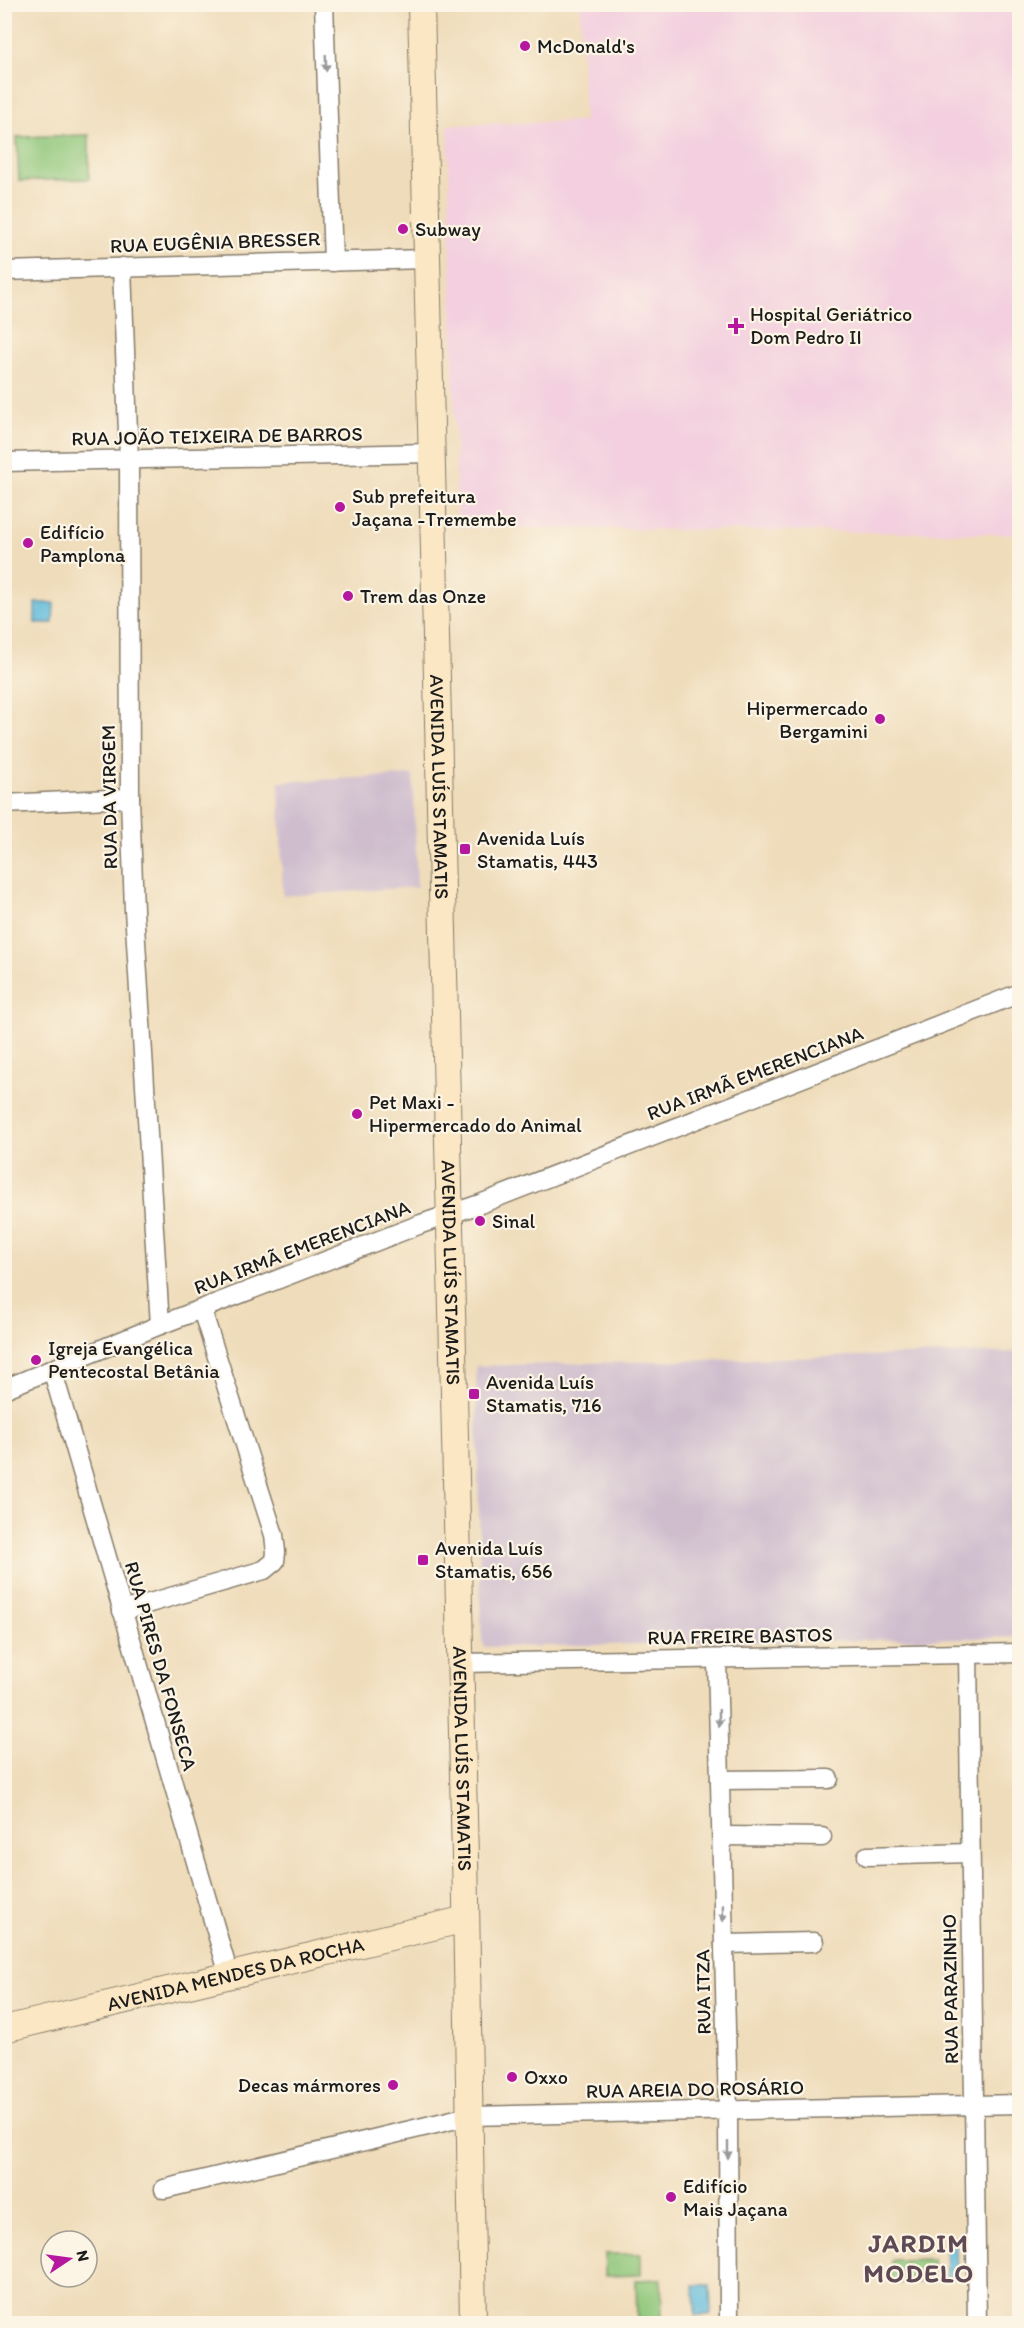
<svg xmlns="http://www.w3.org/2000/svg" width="1024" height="2328" font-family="Itim,sans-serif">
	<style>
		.built { fill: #f3cfdf }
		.industrial { fill: #cfbdce }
		.green { fill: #8ec679; stroke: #55714a; stroke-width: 1.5 }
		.water { fill: #5dbadb; stroke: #3c6b7c; stroke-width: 1.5 }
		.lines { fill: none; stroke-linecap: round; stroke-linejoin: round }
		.street-casing { stroke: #867c6b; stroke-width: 21 }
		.secondary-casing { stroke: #867c6b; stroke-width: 28 }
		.street { stroke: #fff; stroke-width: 18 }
		.secondary { stroke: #fbe7c3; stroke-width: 26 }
		.oneway { fill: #999 }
		.poi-dot { fill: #b5179e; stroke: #fcf5e5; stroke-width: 2 }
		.labels { text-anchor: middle; stroke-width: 4.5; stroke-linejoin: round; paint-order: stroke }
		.poi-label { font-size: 20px; fill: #1c1c1c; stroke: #fcf5e5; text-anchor: start }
		.street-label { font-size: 20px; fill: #1c1c1c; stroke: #fcf5e5 }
		.district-label { font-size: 26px; font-weight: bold; letter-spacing: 1.5px; fill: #5e4954; stroke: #fcf5e5 }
	</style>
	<rect width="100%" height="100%" fill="#fcf5e5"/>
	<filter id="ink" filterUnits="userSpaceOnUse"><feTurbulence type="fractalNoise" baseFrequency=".0167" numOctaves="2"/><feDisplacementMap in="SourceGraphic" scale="12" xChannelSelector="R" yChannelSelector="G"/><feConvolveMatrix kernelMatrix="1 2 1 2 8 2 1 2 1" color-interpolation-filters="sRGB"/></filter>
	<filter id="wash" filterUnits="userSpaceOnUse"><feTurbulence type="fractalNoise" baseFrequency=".008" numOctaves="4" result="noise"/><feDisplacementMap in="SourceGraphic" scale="24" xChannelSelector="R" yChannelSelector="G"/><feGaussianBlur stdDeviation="1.35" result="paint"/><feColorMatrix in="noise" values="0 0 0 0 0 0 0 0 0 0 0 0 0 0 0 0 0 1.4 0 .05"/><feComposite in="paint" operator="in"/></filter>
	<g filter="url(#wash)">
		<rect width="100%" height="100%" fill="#efdcba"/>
		<path class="built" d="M580,5h439v529l-562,-7 -9,-402 136,-4z"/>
		<g class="industrial">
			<path d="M413,775l4,112 -134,9 -4,-114z"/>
			<path d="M1019,1352v285l-534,10 -3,-7 -1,-15 -5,-259z"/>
		</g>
		<g class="green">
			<path d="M89,135v44l-70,2 -2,-44z"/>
			<path d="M605,2254h36v21l-36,1z"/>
			<path d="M932,2259v23l-40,1 -1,-23z"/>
			<path d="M661,2279l1,42 -25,1 -1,-42z"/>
		</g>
		<g class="water">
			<path d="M35,603h19l-1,20h-18z"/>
			<path d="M945,2239h11l1,39h-11z"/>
			<path d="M694,2285h16l1,30h-16z"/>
		</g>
	</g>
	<g filter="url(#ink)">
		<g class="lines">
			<g class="street-casing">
				<g id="street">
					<path d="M324,4l9,258"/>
					<path d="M122,267l7,194 1,337 4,112 26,415"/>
					<path d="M4,271l422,-12"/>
					<path d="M4,462l427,-9"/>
					<path d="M4,804l126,-6"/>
					<path d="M52,1369l177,606"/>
					<path d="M4,1389l156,-64 261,-101 59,-20 540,-211"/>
					<path d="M122,1611l142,-41 11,-9 1,-9 -2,-17 -72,-225"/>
					<path d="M968,1653l9,671"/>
					<path d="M717,1659l11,452 1,213"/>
					<path d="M461,1663l559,-10"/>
					<path d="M720,1780l109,-1"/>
					<path d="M722,1836l100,1"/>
					<path d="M867,1856l103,-3"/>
					<path d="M724,1944l90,-2"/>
					<path d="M164,2189l305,-73 551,-12"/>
				</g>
			</g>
			<g class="secondary-casing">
				<g id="secondary">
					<path id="s1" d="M421,4l45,1897 7,423"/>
					<path id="s2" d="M4,2029l462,-110"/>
				</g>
			</g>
			<use href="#street" class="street"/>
			<use href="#secondary" class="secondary"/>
		</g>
		<defs><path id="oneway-solid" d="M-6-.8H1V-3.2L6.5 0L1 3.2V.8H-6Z" transform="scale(1.5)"/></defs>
		<g class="oneway">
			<use href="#oneway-solid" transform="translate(326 63) rotate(88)"/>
			<use href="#oneway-solid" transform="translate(719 1718) rotate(89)"/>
			<use href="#oneway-solid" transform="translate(723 1913) rotate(89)"/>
			<use href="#oneway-solid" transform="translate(728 2150) rotate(90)"/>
		</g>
	</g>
	<g class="poi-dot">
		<circle cx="525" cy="46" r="6"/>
		<circle cx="403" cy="229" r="6"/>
		<path d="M733 317h6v6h6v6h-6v6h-6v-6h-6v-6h6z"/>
		<circle cx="340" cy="507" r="6"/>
		<circle cx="28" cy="543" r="6"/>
		<circle cx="348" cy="596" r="6"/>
		<circle cx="880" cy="719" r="6"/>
		<rect x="459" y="843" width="12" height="12" rx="3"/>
		<circle cx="357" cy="1114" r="6"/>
		<circle cx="480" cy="1221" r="6"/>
		<circle cx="36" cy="1360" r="6"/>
		<rect x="468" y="1388" width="12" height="12" rx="3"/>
		<rect x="417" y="1554" width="12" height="12" rx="3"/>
		<circle cx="512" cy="2077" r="6"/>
		<circle cx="393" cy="2085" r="6"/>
		<circle cx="671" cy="2197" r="6"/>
	</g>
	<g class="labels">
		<g class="poi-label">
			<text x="537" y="53">McDonald's</text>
			<text x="415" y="236">Subway</text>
			<text x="750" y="321">Hospital Geriátrico<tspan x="750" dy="23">Dom Pedro II</tspan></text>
			<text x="352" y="503">Sub prefeitura<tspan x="352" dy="23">Jaçana -Tremembe</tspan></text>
			<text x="40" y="539">Edifício<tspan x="40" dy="23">Pamplona</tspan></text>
			<text x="360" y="603">Trem das Onze</text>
			<text x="868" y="715" text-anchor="end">Hipermercado<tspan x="868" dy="23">Bergamini</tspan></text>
			<text x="477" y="845">Avenida Luís<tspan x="477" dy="23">Stamatis, 443</tspan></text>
			<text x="369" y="1109">Pet Maxi -<tspan x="369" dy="23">Hipermercado do Animal</tspan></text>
			<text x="492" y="1228">Sinal</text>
			<text x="48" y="1355">Igreja Evangélica<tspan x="48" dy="23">Pentecostal Betânia</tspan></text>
			<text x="486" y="1389">Avenida Luís<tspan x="486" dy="23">Stamatis, 716</tspan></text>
			<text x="435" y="1555">Avenida Luís<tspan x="435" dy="23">Stamatis, 656</tspan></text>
			<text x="524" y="2084">Oxxo</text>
			<text x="381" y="2092" text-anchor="end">Decas mármores</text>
			<text x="683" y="2193">Edifício<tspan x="683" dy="23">Mais Jaçana</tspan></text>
		</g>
		<g class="street-label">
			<text transform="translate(215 242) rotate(-2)" y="7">RUA EUGÊNIA BRESSER</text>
			<text transform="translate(217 436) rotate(-1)" y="7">RUA JOÃO TEIXEIRA DE BARROS</text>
			<text dy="7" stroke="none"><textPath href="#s1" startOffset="783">AVENIDA LUÍS STAMATIS</textPath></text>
			<text transform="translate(109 797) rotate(-91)" y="7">RUA DA VIRGEM</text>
			<text transform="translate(755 1073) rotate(-21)" y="7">RUA IRMÃ EMERENCIANA</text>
			<text transform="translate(302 1247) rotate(-21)" y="7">RUA IRMÃ EMERENCIANA</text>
			<text dy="7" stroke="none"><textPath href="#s1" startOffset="1269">AVENIDA LUÍS STAMATIS</textPath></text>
			<text transform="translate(740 1636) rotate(-1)" y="7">RUA FREIRE BASTOS</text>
			<text transform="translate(161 1666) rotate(74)" y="7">RUA PIRES DA FONSECA</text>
			<text dy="7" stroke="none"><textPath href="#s1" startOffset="1755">AVENIDA LUÍS STAMATIS</textPath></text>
			<text dy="7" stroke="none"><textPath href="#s2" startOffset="238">AVENIDA MENDES DA ROCHA</textPath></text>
			<text transform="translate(950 1989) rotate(-91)" y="7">RUA PARAZINHO</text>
			<text transform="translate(703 1992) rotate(-91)" y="7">RUA ITZA</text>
			<text transform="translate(695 2089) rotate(-1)" y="7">RUA AREIA DO ROSÁRIO</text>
		</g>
		<g class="district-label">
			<text x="919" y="2252">JARDIM<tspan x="919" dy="30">MODELO</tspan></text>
		</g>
	</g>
	<rect width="1024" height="2328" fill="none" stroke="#fcf5e5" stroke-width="24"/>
	<g transform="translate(69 2259) rotate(77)"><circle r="28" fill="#fcf5e5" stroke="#a29e95" stroke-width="1.5"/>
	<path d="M0-4.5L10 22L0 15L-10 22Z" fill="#b5179e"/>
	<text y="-9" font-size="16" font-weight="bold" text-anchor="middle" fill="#1c1c1c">N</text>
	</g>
</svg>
